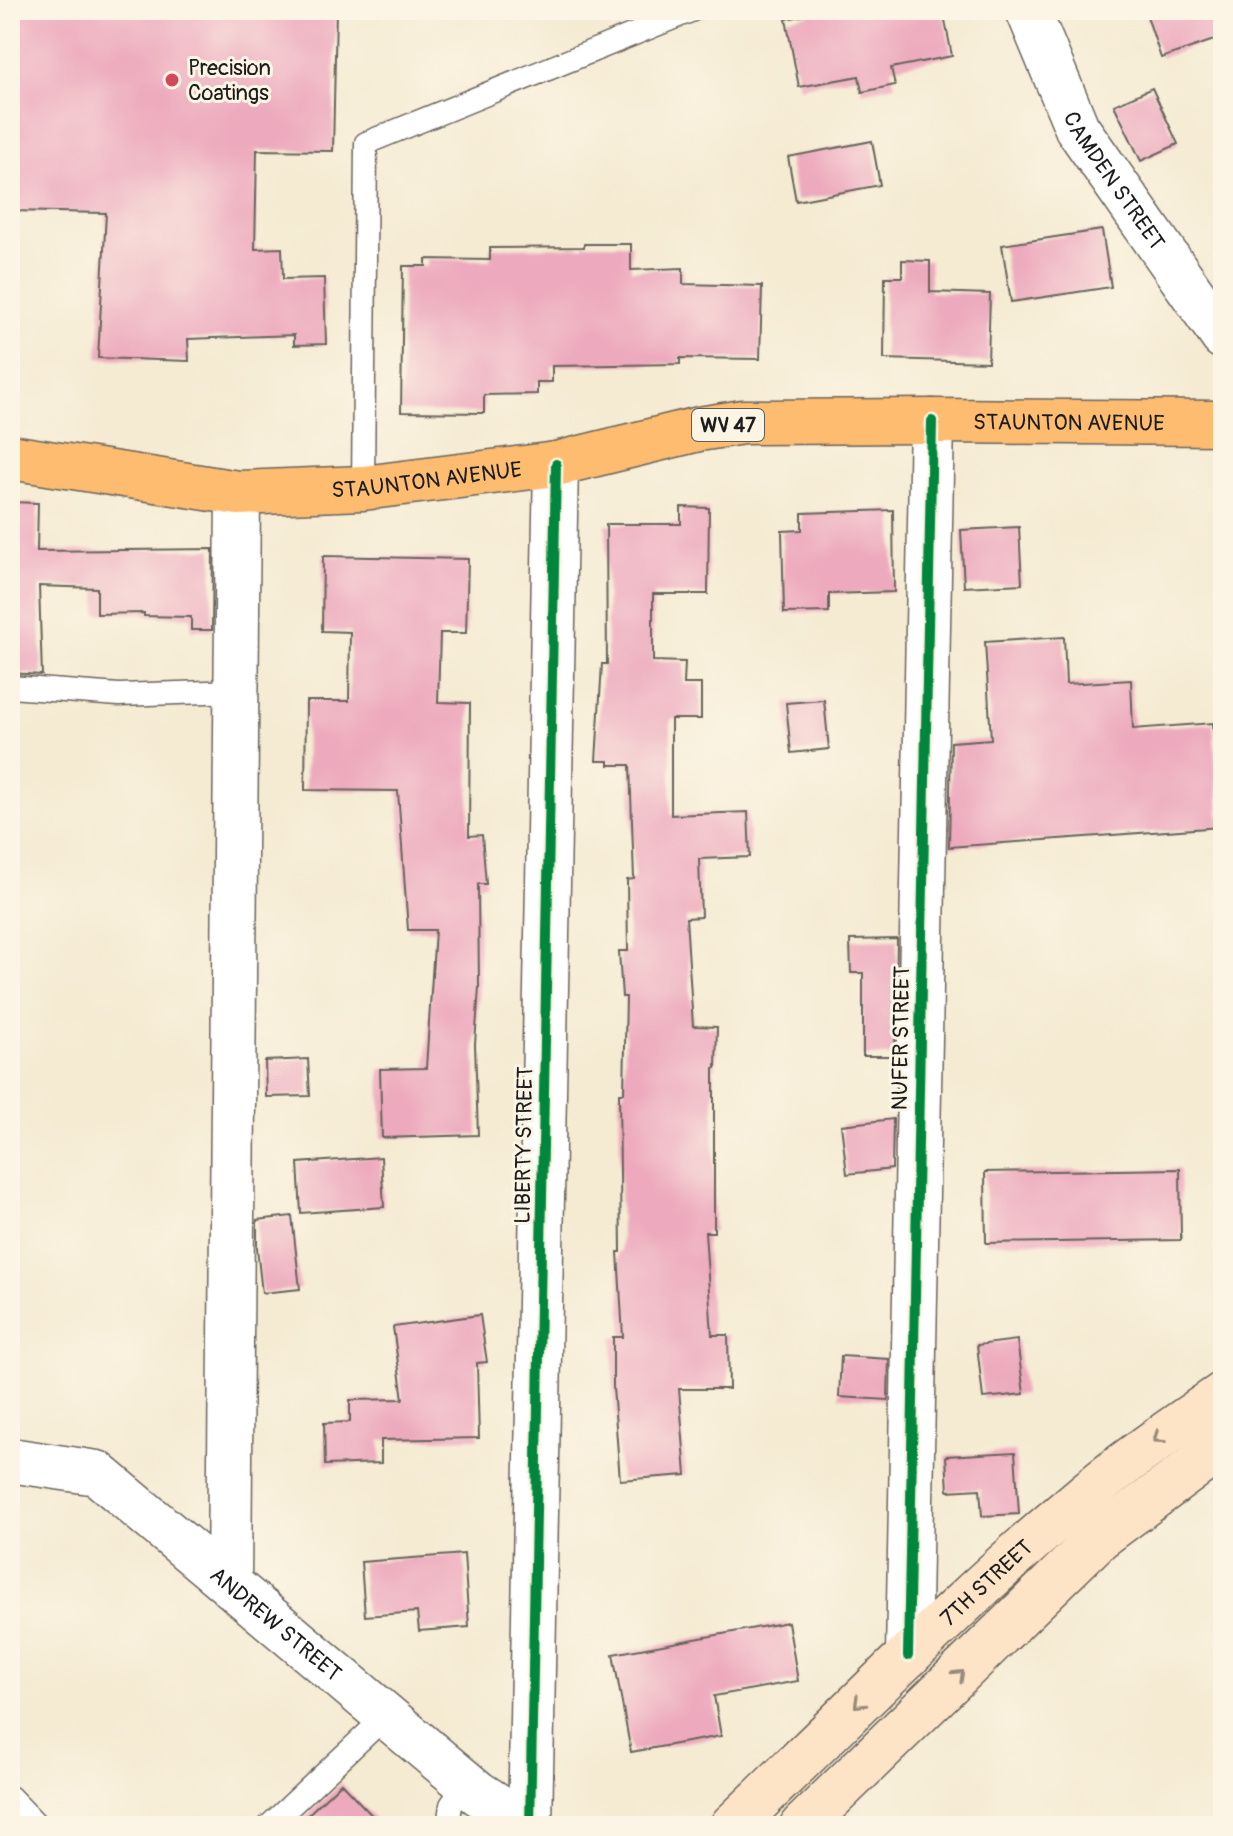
<svg xmlns="http://www.w3.org/2000/svg" width="1233" height="1836" font-family="Pangolin,sans-serif">
	<style>
		.building { fill: #edaabe }
		.lines { fill: none; stroke-linecap: round; stroke-linejoin: round }
		.service-casing { stroke: #68645c; stroke-width: 25 }
		.minor-casing { stroke: #68645c; stroke-width: 47 }
		.secondary-casing { stroke: #68645c; stroke-width: 47 }
		.primary-casing { stroke: #68645c; stroke-width: 47 }
		.service { stroke: #fff; stroke-width: 22 }
		.minor { stroke: #fff; stroke-width: 44 }
		.secondary { stroke: #fee4c6; stroke-width: 44 }
		.primary { stroke: #fdbc70; stroke-width: 44 }
		.cycleway-casing { stroke: #fcf5e5; stroke-width: 15 }
		.cycleway { stroke: #00873e; stroke-width: 10 }
		.oneway { stroke: #988a7a }
		.poi-dot { fill: #d1495b; stroke: #fcf5e5; stroke-width: 3 }
		.labels { text-anchor: middle; stroke-width: 6; stroke-linejoin: round; paint-order: stroke }
		.shield { fill: #fcf5e5; stroke: #5f5d58; stroke-width: 2 }
		.shield-label { font-size: 20px; font-weight: bold; fill: #1c1c1c }
		.poi-label { font-size: 22px; fill: #1c1c1c; stroke: #fcf5e5; text-anchor: start }
		.street-label { font-size: 22px; fill: #1c1c1c; stroke: #fcf5e5 }
	</style>
	<rect width="100%" height="100%" fill="#fcf5e5"/>
	<filter id="ink" filterUnits="userSpaceOnUse"><feTurbulence type="fractalNoise" baseFrequency=".0125" numOctaves="2"/><feDisplacementMap in="SourceGraphic" scale="16" xChannelSelector="R" yChannelSelector="G"/><feConvolveMatrix kernelMatrix="1 2 1 2 8 2 1 2 1" color-interpolation-filters="sRGB"/></filter>
	<filter id="wash" filterUnits="userSpaceOnUse"><feTurbulence type="fractalNoise" baseFrequency=".006" numOctaves="4" result="noise"/><feDisplacementMap in="SourceGraphic" scale="32" xChannelSelector="R" yChannelSelector="G"/><feGaussianBlur stdDeviation="1.8" result="paint"/><feColorMatrix in="noise" values="0 0 0 0 0 0 0 0 0 0 0 0 0 0 0 0 0 1.4 0 .05"/><feComposite in="paint" operator="in"/></filter>
	<g filter="url(#wash)">
		<rect width="100%" height="100%" fill="#f5ebd3"/>
		<g id="blocks">
			<g class="building">
				<path d="M10,10h326l-3,141 -76,-1 -2,99 27,-1 1,31 41,-1 2,66 -32,1v-10l-106,4 1,22 -91,-3 8,-145 -96,-2z"/>
				<path d="M831,10h112l9,46 -61,12 4,17 -33,7 -3,-16 -60,11 -13,-68z"/>
				<path d="M1145,10h78v27l-62,21z"/>
				<path d="M1152,88l26,56 -37,17 -27,-56z"/>
				<path d="M872,141l8,44 -84,16 -8,-44z"/>
				<path d="M1102,230l9,57 -100,15 -9,-57z"/>
				<path d="M584,244h47v26l52,-2v16l79,2 -2,73 -80,-1v6l-128,2v16h-15v12l-53,1v18l-83,-1 2,-146h23v-7l64,1v-12l94,-1z"/>
				<path d="M902,260l28,1v31l60,2 -2,68 -104,-3 1,-82h17z"/>
				<path d="M10,502l28,1 -1,48 176,-2 -1,81h-21v-13l-47,-1v-3l-47,1v-26l-58,-2 3,89 -32,-2z"/>
				<path d="M681,507l28,1 -1,86h-55v67l32,1 -1,22h17v35h-30v96l77,-3 2,45 -51,2 2,58 -15,1 7,108 24,1 -1,41h-2v164h-9l7,103h16l1,54h-50l7,86 -66,5 -7,-93v-50h10l-5,-85h3l-2,-159h5l2,-96h-4l-3,-46h9l-1,-71 7,-1 -4,-114h-21v-4h-13l6,-97h5l-1,-140h75z"/>
				<path d="M893,510l1,82 -65,2v18l-45,1 -2,-82 20,-1v-17z"/>
				<path d="M1019,527l3,57 -58,3 -3,-57z"/>
				<path d="M323,556l145,3 -2,74h-26l-2,69 32,1 -1,133 13,-1 4,49h-8l1,103 -4,57 3,91 -96,3 -2,-69 46,-1 9,-138h-27l-10,-139 -93,-1 1,-89h43l1,-69 -28,-1z"/>
				<path d="M1064,637l2,47 65,-4 2,49 80,-6 7,104 -271,20 2,-105 40,-3 -6,-97z"/>
				<path d="M824,700l5,49 -38,4 -5,-50z"/>
				<path d="M897,939l-2,117h-32v-83h-12l-1,-33z"/>
				<path d="M308,1059l2,37 -44,1 -1,-36z"/>
				<path d="M893,1119l-1,50 -45,5 -6,-49z"/>
				<path d="M381,1157l3,50 -83,6 -3,-50z"/>
				<path d="M1180,1169l1,71 -195,3 -1,-71z"/>
				<path d="M292,1216l8,73 -38,4 -5,-45v-28z"/>
				<path d="M480,1315l7,47 -10,1 2,75 -98,2v23l-56,2 -1,-42 26,-1v-22l53,-1 -10,-72z"/>
				<path d="M1017,1340l7,54 -41,4 -6,-53z"/>
				<path d="M841,1356l48,3 -1,41 -49,-3z"/>
				<path d="M1015,1452l4,62 -37,2 -2,-27 -32,2 -2,-35z"/>
				<path d="M464,1554l5,73 -50,4 -2,-19 -52,4 -4,-54z"/>
				<path d="M788,1622l10,59 -84,15 7,40 -90,16 -18,-98z"/>
				<path d="M341,1783l41,43h-86z"/>
			</g>
		</g>
	</g>
	<g filter="url(#ink)">
		<use href="#blocks" fill-opacity="0" stroke="#68645c" stroke-width="2"/>
		<g class="lines">
			<g class="service-casing">
				<g id="service">
					<path d="M363,488l3,-345 327,-133"/>
					<path d="M10,687l109,8 118,-4"/>
					<path d="M10,1797l28,29"/>
					<path d="M269,1826l117,-110"/>
					<path d="M448,1826l3,-21 15,-21"/>
				</g>
			</g>
			<g class="minor-casing">
				<g id="minor">
					<path id="s1" d="M1028,10l49,118 146,209"/>
					<path id="s2" d="M10,1460l87,13 381,320 51,33"/>
					<path d="M229,1583l9,-1090"/>
					<path d="M908,1656l24,-1235"/>
					<path d="M530,1826l26,-1362"/>
				</g>
			</g>
			<g class="secondary-casing">
				<g id="secondary">
					<path id="s3" d="M732,1826c113,-107 221,-220 340,-320 47,-41 99,-76 151,-112"/>
					<path d="M802,1826l298,-289 123,-91"/>
				</g>
			</g>
			<g class="primary-casing">
				<g id="primary">
					<path id="s4" d="M10,457l228,36 125,-5 193,-24 143,-35 44,-7 189,-1 291,2"/>
				</g>
			</g>
			<use href="#service" class="service"/>
			<use href="#minor" class="minor"/>
			<use href="#secondary" class="secondary"/>
			<use href="#primary" class="primary"/>
			<g class="cycleway-casing">
				<g id="cycleway">
					<path d="M908,1656l24,-1235"/>
					<path d="M530,1826l26,-1362"/>
				</g>
			</g>
			<use href="#cycleway" class="cycleway"/>
		</g>
		<defs><path id="oneway-chevron" d="M-2-3.5L2.5 0L-2 3.5" fill="none" stroke-width="1.6" stroke-linecap="round" stroke-linejoin="round" transform="scale(2)"/></defs>
		<g class="oneway">
			<use href="#oneway-chevron" transform="translate(1158 1438) rotate(146)"/>
			<use href="#oneway-chevron" transform="translate(959 1675) rotate(-44)"/>
			<use href="#oneway-chevron" transform="translate(859 1703) rotate(136)"/>
		</g>
	</g>
	<circle class="poi-dot" cx="172" cy="80" r="8"/>
	<g class="labels">
		<rect class="shield" x="692" y="409" width="72" height="32" rx="6"/>
		<g class="shield-label">
			<text x="728" y="432">WV 47</text>
		</g>
		<g class="poi-label">
			<text x="188" y="75">Precision<tspan x="188" dy="25">Coatings</tspan></text>
		</g>
		<g class="street-label">
			<text dy="8" stroke="none"><textPath href="#s1" startOffset="192">CAMDEN STREET</textPath></text>
			<text dy="8" stroke="none"><textPath href="#s4" startOffset="1068">STAUNTON AVENUE</textPath></text>
			<text dy="8" stroke="none"><textPath href="#s4" startOffset="420">STAUNTON AVENUE</textPath></text>
			<text transform="translate(900 1038) rotate(-89)" y="8">NUFER STREET</text>
			<text transform="translate(523 1145) rotate(-89)" y="8">LIBERTY STREET</text>
			<text dy="8" stroke="none"><textPath href="#s3" startOffset="352">7TH STREET</textPath></text>
			<text dy="8" stroke="none"><textPath href="#s2" startOffset="322">ANDREW STREET</textPath></text>
		</g>
	</g>
	<rect width="1233" height="1836" fill="none" stroke="#fcf5e5" stroke-width="40"/>
</svg>
